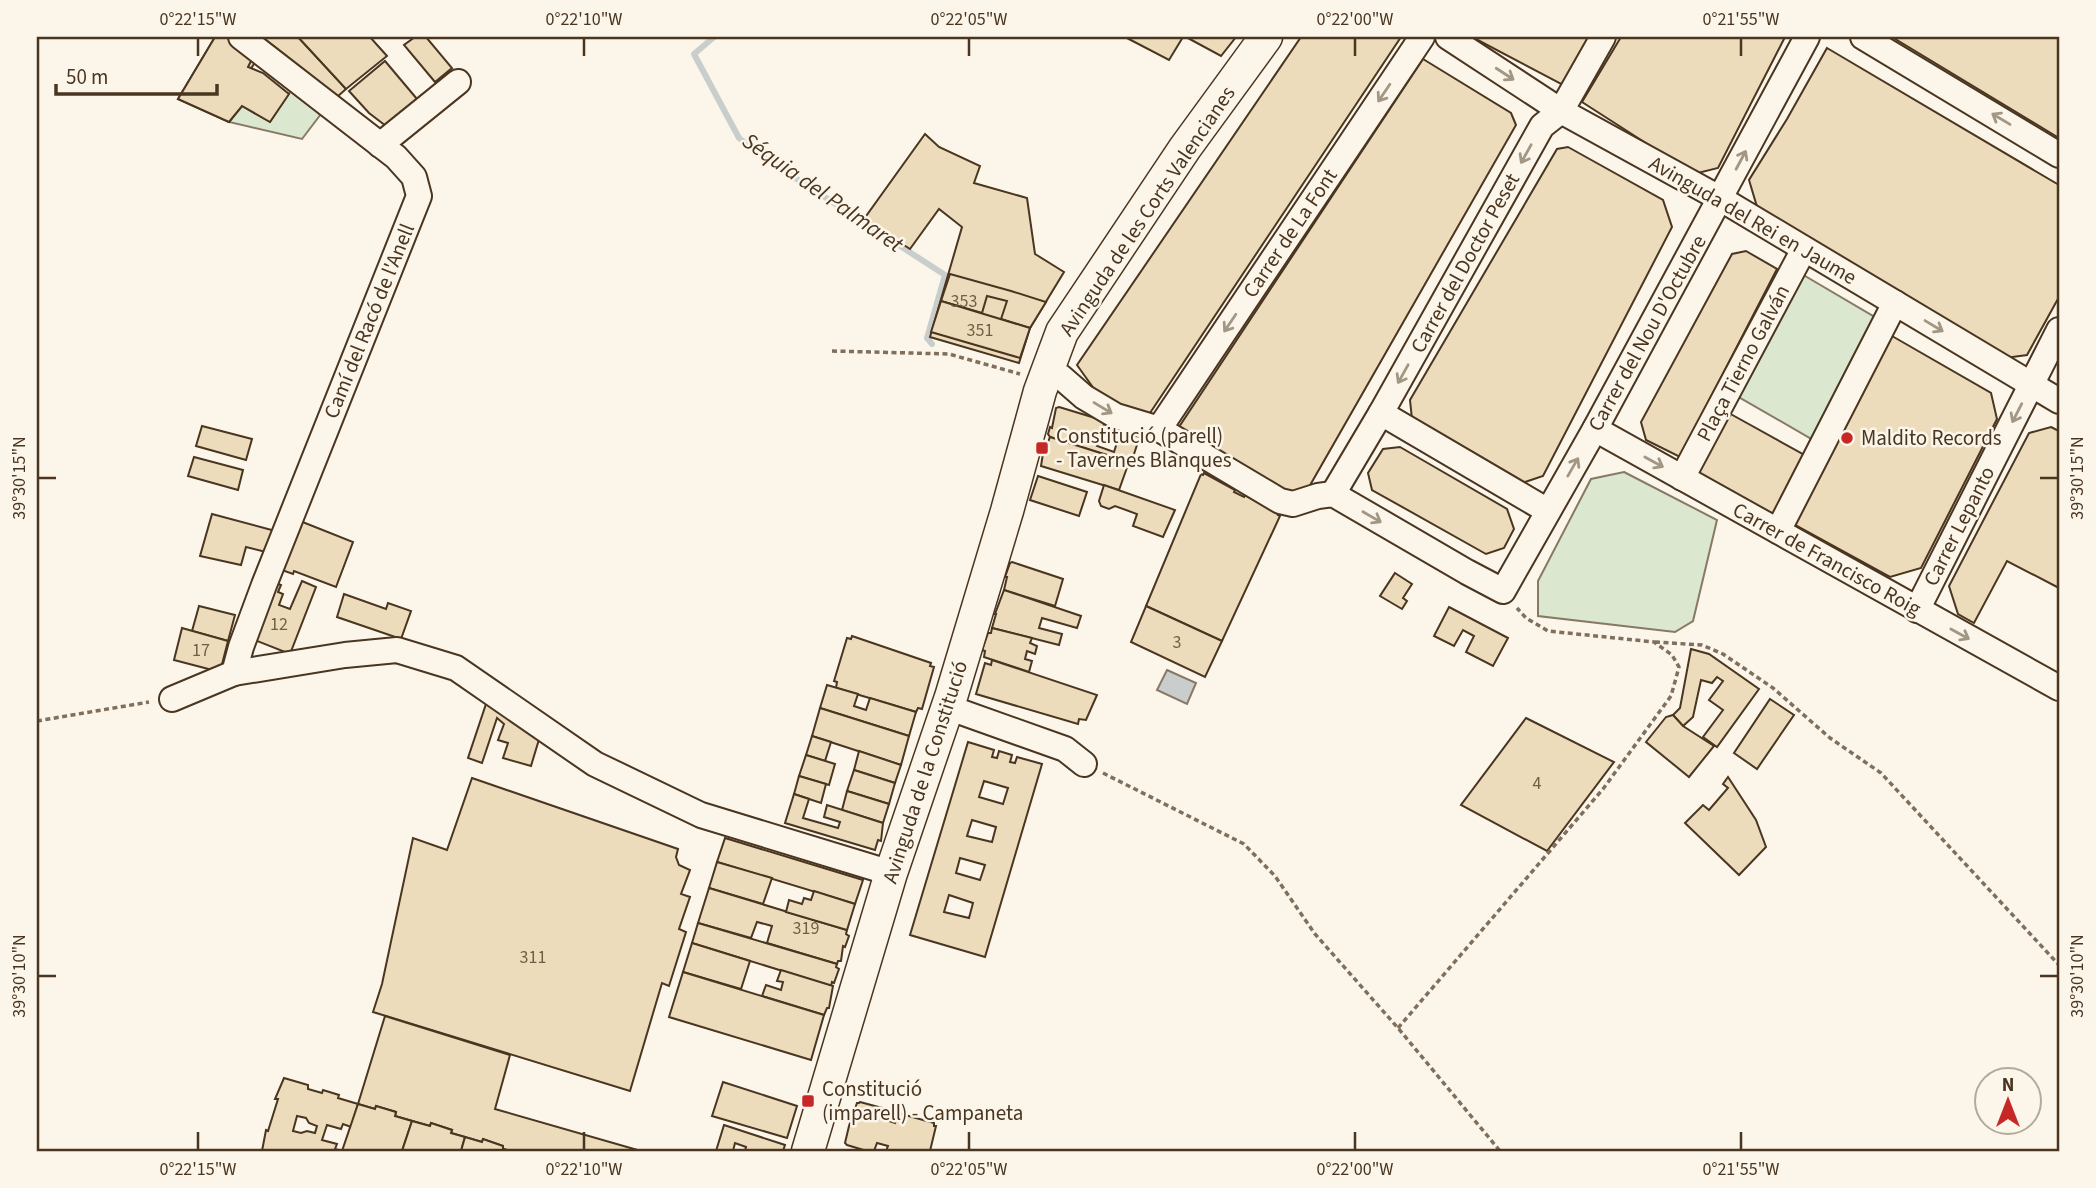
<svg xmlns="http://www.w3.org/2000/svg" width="2096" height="1188" font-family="'Source Sans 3',sans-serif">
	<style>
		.green { fill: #dce7d0; stroke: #887966; stroke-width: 2 }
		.water { fill: #c9cecd; stroke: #887966; stroke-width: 2 }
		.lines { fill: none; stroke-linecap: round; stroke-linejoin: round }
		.stream { stroke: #c9cecd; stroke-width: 6 }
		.building { fill: #ecdcbc; stroke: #4a3520; stroke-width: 2; fill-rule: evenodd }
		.minor-casing { stroke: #4a3520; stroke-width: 28 }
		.major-casing { stroke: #4a3520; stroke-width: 35 }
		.path { stroke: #7f6f5c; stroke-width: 3.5; stroke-dasharray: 5 3.5; stroke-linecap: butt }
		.minor { stroke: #fbf6e9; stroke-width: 24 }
		.major { stroke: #fbf6e9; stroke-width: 32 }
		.oneway { stroke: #a29684 }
		.ticks { fill: none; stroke: #4a3520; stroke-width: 2.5 }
		.poi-dot { fill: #c62828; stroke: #fbf6e9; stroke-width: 2.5 }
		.labels { text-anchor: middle; stroke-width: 5; stroke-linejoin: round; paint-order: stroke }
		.number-label { font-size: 18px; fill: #725f47 }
		.street-label { font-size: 21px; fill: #4a3520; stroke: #fbf6e9 }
		.poi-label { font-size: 21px; fill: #4a3520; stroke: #fbf6e9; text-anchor: start }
		.water-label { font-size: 23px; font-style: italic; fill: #4a3520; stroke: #fbf6e9 }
		.neatline { fill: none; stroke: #4a3520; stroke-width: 2.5 }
		.ticks-label { font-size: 18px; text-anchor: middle; fill: #4a3520 }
	</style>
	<rect width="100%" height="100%" fill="#fbf6e9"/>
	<g class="green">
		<path d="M292,89l32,21 -22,29 -73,-17 13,-16 28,16z"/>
		<path d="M1800,273l78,46 -63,122 -78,-45z"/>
		<path d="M1624,472l93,48 -24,101 -18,11 -137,-16v-35l53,-102z"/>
	</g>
	<path class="water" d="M1167,670l29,13 -9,21 -30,-14z"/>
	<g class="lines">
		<path class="stream" d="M714,37l-20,17 45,84 24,19 182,118 -18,63 5,6"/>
	</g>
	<g class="building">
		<path d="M215,37h18l23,24 -6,9 12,8 -33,44 -51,-23zM211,61l13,8 -6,9 10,7 -15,20 -22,-14z"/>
		<path d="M215,37h17l22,18 -6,12 15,6 26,21 -19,28 -28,-16 -13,16 -51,-23z"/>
		<path d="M260,37h38l48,52 -10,9z"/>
		<path d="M298,37h72l17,19 -41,33z"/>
		<path d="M415,37h11l26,31 -17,14 -31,-37z"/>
		<path d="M1125,37h58l-14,23z"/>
		<path d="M1186,37h50l-15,19z"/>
		<path d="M1301,37h100l-251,376 -26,-2 -22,-11 -25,-35z"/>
		<path d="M1472,37h119l-28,48z"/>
		<path d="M1621,37h164l-67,131 -24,6 -112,-72z"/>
		<path d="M1892,37h164l3,2v99z"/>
		<path d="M1827,48l232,137v112l-32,58 -22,3 -247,-148 -9,-30 38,-61z"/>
		<path d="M1423,59l88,54 5,12 -211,369 -13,3 -115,-67z"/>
		<path d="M385,61l32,38 -31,27 -17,-13 -20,-22z"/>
		<path d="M925,134l14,13 41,19 -6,17 53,15 8,56 29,18 -34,56 -11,35 -89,-26 32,-110 -23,-18 -29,40 -46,-30z"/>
		<path d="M1568,147l95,53 9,27 -129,249 -21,7 -110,-64 -2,-19 147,-251z"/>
		<path d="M1746,251l31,18 -97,188 -34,-17 -5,-18 91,-168z"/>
		<path d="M950,274l61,17 35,11 -16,26 -29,-9 6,-18 -20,-5 -5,17 -41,-12z"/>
		<path d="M941,301l89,27 -10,30 -89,-26z"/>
		<path d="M1892,336l99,57 6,26 -76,149 -31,9 -95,-52z"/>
		<path d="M1059,407l46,14 -8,25 17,6 8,-25 19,6 -10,30 -81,-26 -2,-3 2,-7 2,1 4,-20z"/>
		<path d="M1727,412l81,45 -31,60 -81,-45z"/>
		<path d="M202,426l50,13 -6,21 -50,-14z"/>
		<path d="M2051,427l8,4v157l-52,-27 -33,62 -16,-9 -9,-28 80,-153z"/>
		<path d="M1050,437l79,25 -10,28 -78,-24 3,-19h2z"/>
		<path d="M1400,447l107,62 7,20 -10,19 -18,6 -114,-64 -4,-17 15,-24z"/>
		<path d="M194,457l49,13 -5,20 -50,-14z"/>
		<path d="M1204,473l31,17 -1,2 10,5 1,-2 34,18 -1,2 2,1 -58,125 -76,-35 55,-132 2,1z"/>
		<path d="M1038,476l49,16 -8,24 -49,-16z"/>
		<path d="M1104,485l71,25 -12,27 -30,-11 4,-12 -22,-8 -6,3 -8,-3 -2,-5z"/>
		<path d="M212,514l67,18 -9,21 -24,-6 -5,18 -41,-9z"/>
		<path d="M295,519l58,23 -17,45 -42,-16 -1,3 -17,-6z"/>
		<path d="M1012,562l51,17 -8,27 -51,-16 3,-13h-2l5,-14z"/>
		<path d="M1395,573l17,11 -9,14 4,3 -5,8 -22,-13z"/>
		<path d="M302,581l14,6 -26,67 -38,-15 22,-57 7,3 -3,7 5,2 -4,11 11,4z"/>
		<path d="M1004,590l77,26 -4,12 -35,-10 -3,10 23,6 -3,11 -67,-17 4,-14h-1z"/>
		<path d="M344,594l42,15 2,-6 23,8 -10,28 -64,-22z"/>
		<path d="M199,606l36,9 -7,26 -36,-10z"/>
		<path d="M1146,606l76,35 -17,36 -74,-35z"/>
		<path d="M1449,607l59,31 -15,28 -27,-14 8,-16 -11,-6 -9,16 -20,-10z"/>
		<path d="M182,628l46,13 -8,31 -46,-12z"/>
		<path d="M992,628l40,10 -2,5 7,3 -2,8 -8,-3 -2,8 7,2 -3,11 -45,-15 1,-6 -3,-1 6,-17h3z"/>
		<path d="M852,636l79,27 -1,3 4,1 -12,42 -4,-1 -2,4 -80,-24 1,-6 -3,-1 13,-43 4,1z"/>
		<path d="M1691,649l18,5 50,35 -42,58 -14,-10 20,-27 -14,-10 14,-19 -6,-4 -5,6 -11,-3 -8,37 -10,9 -10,-11 7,-7z"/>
		<path d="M992,660l105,35 -11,25 -7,-1 -1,5 -102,-30 9,-31 6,2z"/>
		<path d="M827,685l31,9 -4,12 12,4 4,-12 46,14 -7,24 -89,-28z"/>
		<path d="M489,695l51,41 -9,30 -28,-8 5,-15 -10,-3 6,-16 -7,-6 -15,45 -14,-5z"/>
		<path d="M1770,699l24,16 -37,54 -23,-16z"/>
		<path d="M820,708l89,28 -8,29 -89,-29z"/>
		<path d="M1673,715l10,11 31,20 -25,31 -43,-35 20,-25z"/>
		<path d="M1526,718l88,44 -67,89 -86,-46z"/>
		<path d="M812,736l19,6 -6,19 -19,-6z"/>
		<path d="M968,742l26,8 -2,7 5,1 2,-7 13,4 -2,7 5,1 2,-6 25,7 -57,193 -75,-22zM984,781l24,7 -5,16 -24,-7zM972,820l24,7 -4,15 -25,-6zM960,858l25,7 -5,15 -24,-7zM949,895l24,8 -4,15 -25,-6z"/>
		<path d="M859,751l42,14 -6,18 -41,-13z"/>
		<path d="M806,755l29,9 -6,21 -30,-9z"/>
		<path d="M854,770l41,13 -6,21 -42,-13z"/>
		<path d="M799,776l27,8 -5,19 -27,-9z"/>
		<path d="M1728,777l28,43 10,27 -27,28 -54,-52 18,-18 6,5 19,-22 -5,-4z"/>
		<path d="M472,778l206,71 -2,8 3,8 11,5 -9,24 9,3 -11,32 7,3 -17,54 -7,-3 -32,108 -257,-79 9,-28 31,-146 34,12z"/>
		<path d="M847,791l42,13 -6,19 -41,-13z"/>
		<path d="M794,794l15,5 -6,19 35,10 2,-6 -16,-5 3,-12 56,18 -2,18 -3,-1 -3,10 -90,-27z"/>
		<path d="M725,838l138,42 -8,24 -138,-42z"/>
		<path d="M717,862l55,16 -9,26 -54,-16z"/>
		<path d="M709,888l138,42 -1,4 3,2 -4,11 -2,-1 -2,15h-3l-1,3 -70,-21 5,-17 -15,-4 -6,16 -53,-15z"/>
		<path d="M814,891l41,13 -8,26 -61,-18 3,-12 13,4 2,-6 7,2z"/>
		<path d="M698,923l139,41 -1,3 3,2 -5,14 -2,-1 -1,4 -139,-43z"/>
		<path d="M692,943l58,18 -9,28 -58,-17z"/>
		<path d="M781,970l52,16 -4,22h-2l-3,7 -62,-19 4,-11 15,5 2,-8 -6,-1z"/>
		<path d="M683,972l141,43 -13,45 -142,-43z"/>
		<path d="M385,1016l125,39 -15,54 146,42h-130l-8,-2v-3l-20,-7 -1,3 -31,-9 1,-3 -21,-7 -1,3 -35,-10 1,-4 -20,-6 -1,3 -17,-5z"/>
		<path d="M284,1078l24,7v4l14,4 1,-3 16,5 -1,3 20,6 -7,23 -8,-3 -2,5 -14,-4 -5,15 15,4 -2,5 7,2h-80l4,-21 2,1 10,-32h-3zM297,1116l9,2 3,5 8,3 -2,7 -8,-2 -6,2 -8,-2z"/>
		<path d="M723,1082l74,24 -10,32 -75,-22z"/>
		<path d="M860,1102l26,7 -3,10 12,4 3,-10 36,10v3h2l-6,25h-44l2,-5 -11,-3 -3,8h-7l-20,-6 -2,-2 4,-17 8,-23h2z"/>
		<path d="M358,1104l17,5 1,-3 20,6 -1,4 17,5 -10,30h-60z"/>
		<path d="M412,1121l18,5 1,-3 21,7 -1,3 14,4 -4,14h-59z"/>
		<path d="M724,1125l61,20 -2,6h-38l1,-4 -11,-4 -2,8h-17z"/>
		<path d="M465,1137l17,5 1,-3 20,7v3l8,2h-50z"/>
	</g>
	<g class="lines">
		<g class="minor-casing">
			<g id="minor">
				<path d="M1448,37l113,74 160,88 338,202"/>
				<path d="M1863,37l196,118"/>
				<path d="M380,145l78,-63"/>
				<path d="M1047,371l14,6 23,20 32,19 43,13 121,72 13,3 25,-8 15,-2 134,78 36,19 92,-162 212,-392"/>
				<path d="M1381,413l167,98"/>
				<path d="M1159,429l263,-392"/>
				<path d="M1595,429l464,259"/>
				<path d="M1682,478l122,-229"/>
				<path d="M1333,494l48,-81 161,-287 19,-15 42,-74"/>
				<path d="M1778,531l117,-228"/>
				<path d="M1917,610l142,-280"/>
				<path d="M234,673l7,-26 23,-62 155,-389 -5,-19 -18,-20 -155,-120"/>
				<path d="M172,699l62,-26 111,-18 52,-5 59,18 139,96 106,51 190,58"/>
				<path d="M947,707l118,42 19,15"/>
			</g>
		</g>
		<g class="major-casing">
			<path id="major" d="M808,1151l83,-278 60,-176 56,-186 33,-120 22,-59 123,-184 81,-111"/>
		</g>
		<g class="path">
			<path d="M832,351l117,3 71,20"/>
			<path d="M1655,642l47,3 21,9 50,34 57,50 51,35 178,192"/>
			<path d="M37,721l112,-19"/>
			<path d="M1103,773l141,71 31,32 40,58 83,94 102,123"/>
			<path d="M1398,1028l205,-239 68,-93 8,-29 -7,-12 -18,-13 -106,-11 -22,-13 -9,-10"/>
		</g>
		<use href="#minor" class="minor"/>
		<use href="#major" class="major"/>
	</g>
	<defs><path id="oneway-shaft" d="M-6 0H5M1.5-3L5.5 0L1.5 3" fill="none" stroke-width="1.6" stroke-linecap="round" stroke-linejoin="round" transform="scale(1.75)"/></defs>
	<g class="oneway">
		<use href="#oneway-shaft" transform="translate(1505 74) rotate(33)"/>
		<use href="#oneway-shaft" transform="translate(1384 93) rotate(124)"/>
		<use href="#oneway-shaft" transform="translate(2001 119) rotate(-149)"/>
		<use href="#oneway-shaft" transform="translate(1526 154) rotate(119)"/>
		<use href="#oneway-shaft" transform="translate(1741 160) rotate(-62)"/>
		<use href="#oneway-shaft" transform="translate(1230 323) rotate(124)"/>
		<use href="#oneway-shaft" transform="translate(1934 326) rotate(31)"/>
		<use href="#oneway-shaft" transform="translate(1403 374) rotate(119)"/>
		<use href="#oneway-shaft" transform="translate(1103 408) rotate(31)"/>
		<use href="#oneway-shaft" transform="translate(2017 413) rotate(117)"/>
		<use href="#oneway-shaft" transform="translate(1654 462) rotate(29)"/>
		<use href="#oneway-shaft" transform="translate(1573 467) rotate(-60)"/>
		<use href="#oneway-shaft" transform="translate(1372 517) rotate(30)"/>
		<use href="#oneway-shaft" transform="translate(1960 634) rotate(29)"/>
	</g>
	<path class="ticks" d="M198,38v18M584,38v18M969,38v18M1355,38v18M1741,38v18M38,478h18M2040,478h18M38,976h18M2040,976h18M198,1132v18M584,1132v18M969,1132v18M1355,1132v18M1741,1132v18"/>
	<g class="poi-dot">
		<circle cx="1847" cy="438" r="7"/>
		<rect x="1035" y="441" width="14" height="14" rx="3.5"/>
		<rect x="801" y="1094" width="14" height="14" rx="3.5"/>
	</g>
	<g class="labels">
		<g class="number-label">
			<text x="964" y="307">353</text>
			<text x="980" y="336">351</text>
			<text x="279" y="630">12</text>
			<text x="1177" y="648">3</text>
			<text x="201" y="656">17</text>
			<text x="1537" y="789">4</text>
			<text x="806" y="934">319</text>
			<text x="533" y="963">311</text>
		</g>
		<g class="street-label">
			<text transform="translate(1147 211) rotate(-56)" y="7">Avinguda de les Corts Valencianes</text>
			<text transform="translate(1753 220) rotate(30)" y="7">Avinguda del Rei en Jaume</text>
			<text transform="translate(1290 233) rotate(-56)" y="7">Carrer de La Font</text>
			<text transform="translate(1465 263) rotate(-61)" y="7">Carrer del Doctor Peset</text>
			<text transform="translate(369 321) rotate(-68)" y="7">Camí del Racó de l'Anell</text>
			<text transform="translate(1647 333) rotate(-61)" y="7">Carrer del Nou D'Octubre</text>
			<text transform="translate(1743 363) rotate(-62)" y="7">Plaça Tierno Galván</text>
			<text transform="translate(1959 526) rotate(-63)" y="7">Carrer Lepanto</text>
			<text transform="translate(1827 559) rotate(29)" y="7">Carrer de Francisco Roig</text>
			<text transform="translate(925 772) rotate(-72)" y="7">Avinguda de la Constitució</text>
		</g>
		<g class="poi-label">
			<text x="1056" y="443">Constitució (parell)<tspan x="1056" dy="24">- Tavernes Blanques</tspan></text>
			<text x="1861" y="445">Maldito Records</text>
			<text x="822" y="1096">Constitució<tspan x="822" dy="24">(imparell) - Campaneta</tspan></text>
		</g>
		<g class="water-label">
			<text transform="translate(823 192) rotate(35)" y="8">Séquia del Palmaret</text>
		</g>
	</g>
	<rect width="2096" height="1188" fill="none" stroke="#fbf6e9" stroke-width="77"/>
	<g transform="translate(2008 1101)"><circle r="33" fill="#fbf6e9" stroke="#b4a999" stroke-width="2"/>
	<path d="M0-5L12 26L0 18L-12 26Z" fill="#c62828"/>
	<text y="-10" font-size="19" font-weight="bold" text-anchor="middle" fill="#4a3520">N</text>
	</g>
	<path d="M56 84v10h161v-10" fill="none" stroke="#4a3520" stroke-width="3.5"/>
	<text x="66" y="84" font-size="21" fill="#4a3520" stroke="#fbf6e9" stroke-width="5" paint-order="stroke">50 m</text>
	<rect x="38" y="38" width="2020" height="1112" class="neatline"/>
	<g class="ticks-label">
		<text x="198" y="25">0°22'15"W</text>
		<text x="584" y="25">0°22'10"W</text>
		<text x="969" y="25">0°22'05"W</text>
		<text x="1355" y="25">0°22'00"W</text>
		<text x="1741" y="25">0°21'55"W</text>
		<text transform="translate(19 478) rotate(-90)" y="6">39°30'15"N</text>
		<text transform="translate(2077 478) rotate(-90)" y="6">39°30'15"N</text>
		<text transform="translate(19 976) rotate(-90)" y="6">39°30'10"N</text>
		<text transform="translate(2077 976) rotate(-90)" y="6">39°30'10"N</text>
		<text x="198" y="1175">0°22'15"W</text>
		<text x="584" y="1175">0°22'10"W</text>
		<text x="969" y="1175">0°22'05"W</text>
		<text x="1355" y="1175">0°22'00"W</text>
		<text x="1741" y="1175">0°21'55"W</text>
	</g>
</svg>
